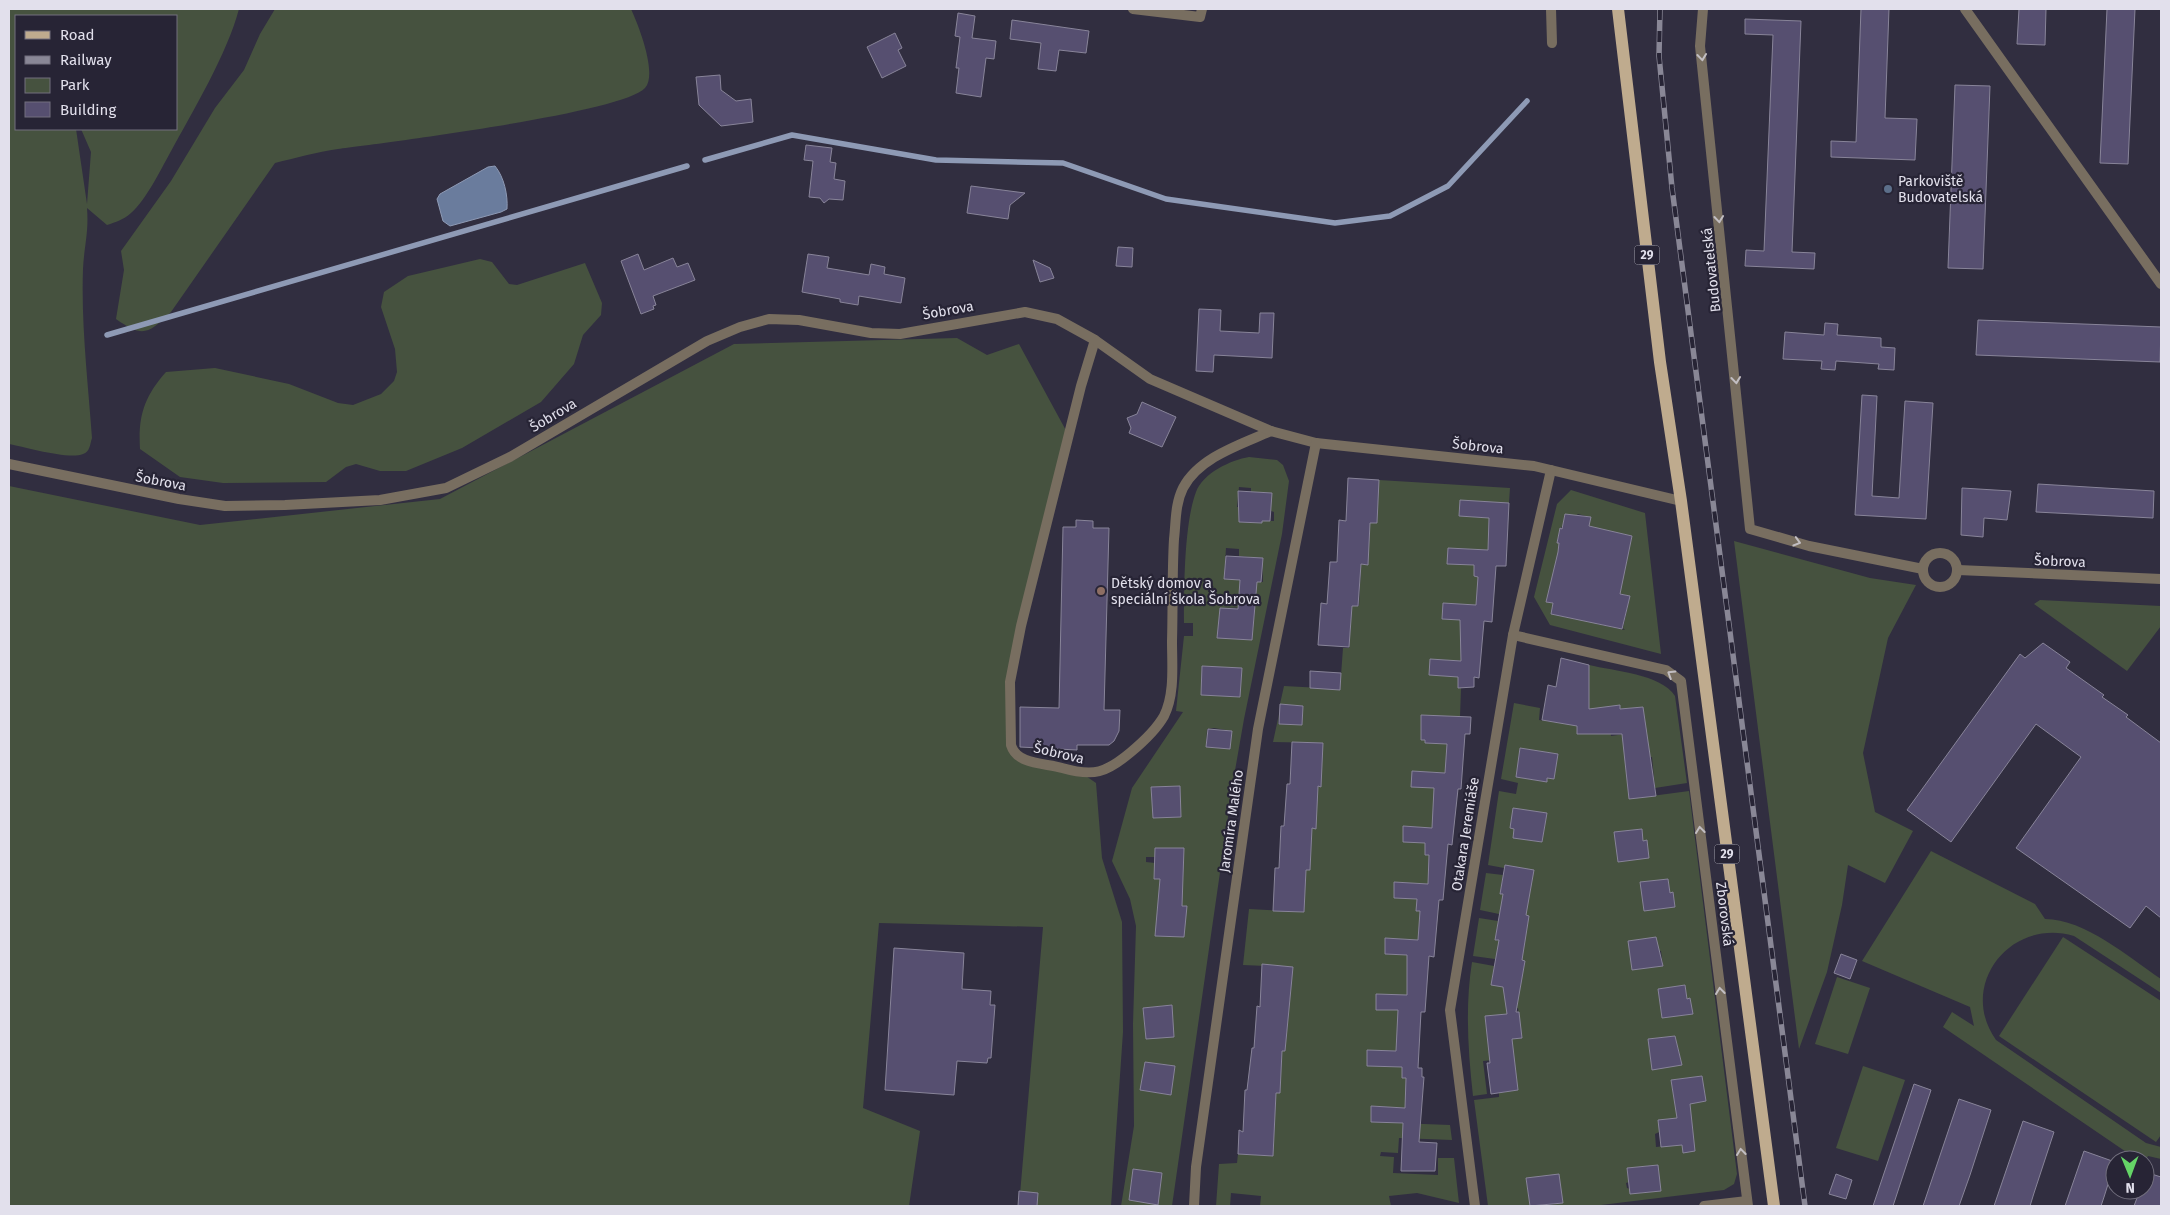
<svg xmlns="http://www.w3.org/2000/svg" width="2170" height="1215" font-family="'Fira Sans',sans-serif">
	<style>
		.green { fill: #46523f; fill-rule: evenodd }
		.water { fill: #6a7c9d; stroke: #8e9ab5 }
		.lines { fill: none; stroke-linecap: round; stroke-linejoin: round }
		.stream { stroke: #8e9ab5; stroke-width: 5.5 }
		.building { fill: #564f70; stroke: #888499 }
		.street { stroke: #786e60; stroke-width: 10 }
		.primary { stroke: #bfab8e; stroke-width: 12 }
		.rail-casing { stroke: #898796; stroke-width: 5.5 }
		.rail { stroke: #272435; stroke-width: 4; stroke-dasharray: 11; stroke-linecap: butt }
		.oneway { stroke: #c2bec2 }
		.service-dot { fill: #5c6f8a; stroke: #272435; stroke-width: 2 }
		.education-dot { fill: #8d6e63; stroke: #272435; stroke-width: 2 }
		.labels { text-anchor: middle; stroke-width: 4.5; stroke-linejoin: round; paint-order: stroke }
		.shield { fill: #272435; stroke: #aaa8b5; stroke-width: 1 }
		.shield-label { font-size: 12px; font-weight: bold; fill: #e2e0ec }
		.poi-label { font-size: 14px; fill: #e2e0ec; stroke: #272435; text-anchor: start }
		.street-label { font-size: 14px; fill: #e2e0ec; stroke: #272435 }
	</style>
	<rect width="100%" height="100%" fill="#312e40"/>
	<g class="green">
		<path d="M9,9h230c-12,45 -46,102 -69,144 -10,18 -24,47 -39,60 -8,7 -15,9 -24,12l-20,-17c2,24 -3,39 -4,61 -2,56 5,113 9,169 -2,6 -2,14 -9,16 -14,6 -58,-7 -74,-10zM16,16h160v113h-95l10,23 -4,52 -11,-75h-60z"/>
		<path d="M275,9h356c7,15 27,65 14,79 -22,25 -262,55 -307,61 -21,3 -43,9 -63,14l-104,149c-23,22 -28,26 -55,7l8,-49 -3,-19 50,-70 44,-73 29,-38 16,-36z"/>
		<path d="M480,259l12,3 17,22 8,1 68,-22 17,40 -1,12 -18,20 -9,29 -33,38 -79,46 -56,23h-26l-24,-7 -10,3 -20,15 -103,1 -43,-6 -40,-28c-2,-33 4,-52 26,-77l49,-4 74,16 49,19 15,2 28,-11 13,-13 3,-9 -2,-23 -14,-42 3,-15 24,-16z"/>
		<path d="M957,338l30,17 32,-11 50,92 -59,246 4,71 69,21 13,9 6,75 20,64 1,110 -12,174h-92l24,-279 -164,-4 -16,185 57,23 -11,75h-900v-720l191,39 240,-26 294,-155z"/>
		<path d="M1249,457l28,3 6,5 6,16 -7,53 -38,185 -11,63 -61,424h-51l13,-80 -1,-102 3,-98 -6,-27 -18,-38 20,-73 51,-76 -7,-1 8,-75h9v-13h-9c0,-35 0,-99 12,-131 7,-19 35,-32 53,-35zM1239,487l12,1v4l20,1v18l3,1v9h-12v2l-23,-1 1,-15h-3zM1226,548l13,1v7l23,2 1,24 -39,-3zM1255,607l-3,33 -35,-2 3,-30zM1202,666l40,2 -2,29 -39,-2zM1214,728l18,3 -2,18 -24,-2 1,-18zM1180,786l1,31 -28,1 -2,-31zM1156,848h28l-1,32 -29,-1 1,-16 -9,-1v-5h9zM1158,904l28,2 -2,31 -28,-1zM1171,1005l3,31 -28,3 -3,-31zM1145,1062l30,4 -4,29 -30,-5zM1133,1169l29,4 -4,31 -29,-4z"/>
		<path d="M1379,480l131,8 -1,15 -49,-2 -1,15 30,2 -1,32 -40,-2v16l26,1v11l4,1 -2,28 -33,-2 -1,16 18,1 3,41 -32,-2 -2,16 29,2v10l3,1 -1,29 -39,-2v25h4v3l22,1 -2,29 -33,-2 22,17 2,40 -33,-2v16l22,1 4,12 -1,29 -34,-2v16l23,1 -1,11 4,1 -2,29 -33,-2v16l22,1 2,41 -33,-2v16h22l3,41 -34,-1v16l35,1v11h4l-1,30 -33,-2 -1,16 79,3 2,15 -53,-2 -1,15 -17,-1 -1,4 14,1 -1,16 45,2v-17h16l5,45 -42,-10 -28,3 2,10h-131l1,-10 -30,-3 -1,13h-14l3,-42 18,-1 1,-9 35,2 3,-63h4l2,-42h3l8,-84 -50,-2 6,-56 55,3 2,-42h4l2,-42 3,1 3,-43h3l2,-43 -50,-1 6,-28 -1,10 24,1 1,-19 -23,-2 4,-18 56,3 3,-41h6l3,-42h7l2,-42 6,1 3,-42h7z"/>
		<path d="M1571,490l74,23 16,141 -111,-29 -16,-28 23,-93zM1578,514l12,3 -8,40 -24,-5 1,-9 -2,-1 3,-14zM1606,530l26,6 -7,33zM1586,586l-8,34 -27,-6 2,-11 -6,-1zM1605,590l25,6 -7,32 2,2 -28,-6z"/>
		<path d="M1734,541l136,37 46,7 -28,53 -25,115 12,59 38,19 -28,52 -37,-18 -6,40 -15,67 -28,77z"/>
		<path d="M2040,600l121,6v20l-34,45 -93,-67z"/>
		<path d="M1589,665c25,6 72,9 86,31l12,87 -32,5 -3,-31 -27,3 4,39 60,-8 48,383 -3,10 -10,6 -131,16h-52l22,-3 -4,-28 -33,3 4,28h-42l-14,-106 25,-3v-4l19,-3 -4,-32 -31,3 4,33 -14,2c-5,-45 -8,-89 -1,-134l22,4 -3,19 29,4 5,-28 -29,-5 -1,3 -22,-3 6,-38 19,3 -3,19 29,4 5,-28 -29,-5 -1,3 -19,-4 6,-37 17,2 -3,19 28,4 5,-28 -28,-5 -1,3 -16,-3 11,-74 17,3 2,-11 -17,-4 13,-76 26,5 -1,12 28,4 9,-10 1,20h12zM1619,705l1,4 23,-2 3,24 -35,5 -3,-29zM1520,748l38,6 -4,25 -7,-1v4l-31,-5zM1518,809l29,4 -5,29 -29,-4zM1642,829l1,12h4l1,17 -30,4 -4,-30zM1668,879l2,14 3,-1 2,15 -31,4 -3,-29zM1629,941l32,10 2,15 -31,4zM1685,985l2,14h3l2,15 -30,4 -4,-29zM1518,1008l4,30 -34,4 -3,-25 22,-3v-4zM1675,1036l6,24 -7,6 -22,3 -4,-30zM1702,1076l4,25 -31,5 -4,-26zM1691,1117l3,26 -38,4 -1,-13zM1658,1165l2,26 -29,3 -1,-5 -3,-1 -1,-5 3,-1 -2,-14z"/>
		<path d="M1931,851l104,53 10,15c40,0 83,38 116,60v14l-87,-57c-63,-19 -117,49 -78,104l150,103 15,4v12l-13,-3 -3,5 -7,-1 -195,-133 9,-15 22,14 -4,-19 -108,-46z"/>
		<path d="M2063,937l98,64v134l-5,7 -157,-106z"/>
		<path d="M1837,977l33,11 -22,66 -33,-10z"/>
		<path d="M1863,1066l42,14 -27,81 -42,-13z"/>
	</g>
	<path class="water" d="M495,166c9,11 13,29 12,43l-6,3 -51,14 -7,-5 -6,-22 3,-5 48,-27z"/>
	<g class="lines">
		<g class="stream">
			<path d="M705,160l87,-25 144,25 127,3 103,36 169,24 55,-7 58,-30 79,-85"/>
			<path d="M107,335l580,-169"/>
		</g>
	</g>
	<g class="building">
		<path d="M1861,9h28l-4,109 32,1 -2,41 -84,-3v-16l25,1z"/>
		<path d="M2019,9h27l-1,36 -28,-1z"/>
		<path d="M2107,9h28l-7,155 -28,-1z"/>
		<path d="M958,13l17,3 -3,22 24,3 -2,18 -8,-1 -5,39 -25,-4 3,-25h-3l4,-31 -5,-1z"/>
		<path d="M1745,19l56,2 -9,231 23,1 -1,16 -69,-3 1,-16 18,1 9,-216 -28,-1z"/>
		<path d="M1012,20l77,11 -3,22 -27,-3 -3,21 -18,-2 3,-26 -31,-4z"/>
		<path d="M895,33l7,15 -4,2 8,16 -24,12 -15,-31z"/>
		<path d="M720,75l1,15 15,11 15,-2 2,23 -32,4 -22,-21 -3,-28z"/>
		<path d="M1955,85l35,1 -7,183 -35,-1z"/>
		<path d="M806,145l26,3 -2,14 6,1 -2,16 11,2 -2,19 -14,-1 -5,4 -4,-5 -11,-1 4,-36 -9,-1z"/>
		<path d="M971,186l54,7 -15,12 -2,14 -41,-6z"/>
		<path d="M1118,247l15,1 -1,19 -16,-1z"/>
		<path d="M638,254l6,16 29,-12 4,9 11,-4 7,17 -42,16 3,9 -3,1 1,3 -13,5 -20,-53z"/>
		<path d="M808,254l21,3 -2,11 42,7 2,-11 14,3 -1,7 21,4 -4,25 -42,-7 -1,9 -18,-3v-3l-38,-7z"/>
		<path d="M1033,260l17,8 4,10 -14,4z"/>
		<path d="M1199,309l22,1 -1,21 39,2 1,-20h14l-2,45 -58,-3 -1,17 -17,-1z"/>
		<path d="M1978,320l183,7 -1,35 -184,-7z"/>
		<path d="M1825,323l13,1 -1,11 44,3v9l14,1 -1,22 -16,-1 1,-5 -43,-3 -1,9 -14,-1 1,-8 -39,-2 2,-27 39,3z"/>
		<path d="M1862,395l15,1 -5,100 27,2 6,-97 28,2 -7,116 -71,-4z"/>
		<path d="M1142,402l34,15 -14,30 -33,-14 2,-5 -4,-10 10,-4z"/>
		<path d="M1348,478l31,2 -2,43h-7l-2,42 -7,-1 -3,42h-6l-3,41 -31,-2 3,-42 6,1 3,-42h7l2,-42 7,1z"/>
		<path d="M2038,484l116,7 -1,27 -117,-6z"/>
		<path d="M1962,488l49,3 -4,29 -23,-2 -1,19 -22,-2z"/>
		<path d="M1238,491l34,2 -2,28h-8v2l-23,-1z"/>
		<path d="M1460,500l49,3 -3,63h-10l-4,56 -8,-1 -5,57 -5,-1v10l-16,1v-11l-29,-2 1,-16 31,2 -1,-41 -18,-1 1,-16 33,2 2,-28 -4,-1v-11l-27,-1 1,-16 40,2 1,-32 -30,-2z"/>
		<path d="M1565,514l26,3 -2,9 43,10 -12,58 10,2 -8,33 -71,-15 2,-11 -7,-1 12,-50 1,-9h-2l3,-15 2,1z"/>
		<path d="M1076,520l17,1v7h16l-5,182h16l-1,21 -5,10 -5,4h-32v5l-57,-3v-40l39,1 4,-181h13z"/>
		<path d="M1226,556l37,2 -2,24h-4l-5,58 -35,-2 3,-30 18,1 2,-29 -16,-1z"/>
		<path d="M2043,643l27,19 -4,6 38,27 -2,2 26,18 -2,2 35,26v175l-15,-12 -16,22 -114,-80 65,-91 -45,-33 -85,118 -44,-32 113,-156 5,4z"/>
		<path d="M1561,658l28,7v44l31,-4v4l23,-2 13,89 -27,3 -7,-65h-45v-8l-35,-6 6,-35 8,2z"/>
		<path d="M1202,666l40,2 -2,29 -39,-2z"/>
		<path d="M1310,671l31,2 -1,17 -30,-2z"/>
		<path d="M1280,704l23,2 -1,19 -23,-1z"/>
		<path d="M1421,715l50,2 -1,17h-5l-4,55h-3l-6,56 -4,-1 -5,56h-4l-5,57 -5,-1 -4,56h-4l-3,56h4v9h2l-5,65 18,1 -2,28h-34l2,-48 -32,-1v-16l34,2 1,-30h-4v-11l-35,-1v-16l29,1 2,-41h-22v-16l31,1v-40l-22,-1v-16l33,2 2,-29h-4l1,-12 -23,-1v-16l34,2 1,-29h-4v-12l-22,-1v-16l29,2 2,-40 -23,-1 1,-16 33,2 2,-29 -22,-1v-3h-4z"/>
		<path d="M1208,729l24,2 -2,18 -24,-2z"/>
		<path d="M1292,742l31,1 -2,44 -3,-1 -2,43 -4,-1 -2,42h-4l-2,42 -31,-1 2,-43h4l2,-42h3l3,-42h3z"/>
		<path d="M1520,748l38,6 -4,25 -7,-1v4l-31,-5z"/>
		<path d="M1180,786l1,31 -28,1 -2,-31z"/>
		<path d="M1513,808l34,5 -5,29 -29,-4 1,-9 -4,-1z"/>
		<path d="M1642,829l1,12 4,-1 2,18 -31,4 -4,-30z"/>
		<path d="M1155,848h29l-2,58h5l-3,31 -29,-1 5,-57h-6z"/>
		<path d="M1505,865l29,5 -8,45 3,1 -7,44 3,1 -9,51h3l3,26 -10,1 6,51 -27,4 -4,-31h3l-5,-47 22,-2 -4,-27 -12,-2 8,-45h-4l8,-46h-3z"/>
		<path d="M1668,879l2,14 3,-1 2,15 -31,4 -4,-29z"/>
		<path d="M1656,937l7,29 -31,4 -4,-29z"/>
		<path d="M894,948l70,5 -2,36 29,2 -1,14h5l-4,53h-3l-1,5 -30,-2 -3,34 -69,-5z"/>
		<path d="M1841,954l16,6 -7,19 -16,-6z"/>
		<path d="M1262,964l31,3 -8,84h-3l-2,42h-4l-3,63 -35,-2 1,-24 4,2 2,-42h2l5,-42h2l3,-42 3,1z"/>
		<path d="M1685,985l2,14 3,-1 3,16 -31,4 -4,-29z"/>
		<path d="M1172,1005l2,32 -28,2 -3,-31z"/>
		<path d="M1675,1036l7,29 -30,5 -4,-31z"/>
		<path d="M1145,1062l30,4 -4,29 -31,-5z"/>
		<path d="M1702,1076l4,25 -16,3 5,47 -12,2 -1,-8 -21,2 -3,-27 19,-2 -6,-38z"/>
		<path d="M1914,1084l17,6 -38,116h-20z"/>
		<path d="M1959,1099l32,11 -21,65 -11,31h-36z"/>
		<path d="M2023,1121l31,11 -20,61 -4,13h-36z"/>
		<path d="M2084,1151l31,11 -11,35 -3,9h-36z"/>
		<path d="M1658,1165l3,26 -31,3 -3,-26z"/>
		<path d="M1133,1169l29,4 -4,32 -29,-5z"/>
		<path d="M2145,1172l16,5v29h-27l6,-16h5z"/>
		<path d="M1559,1174l4,29 -33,3 -4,-28z"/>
		<path d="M1836,1174l16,6 -6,19 -17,-5z"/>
		<path d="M1019,1191l19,2 -1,13h-19z"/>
	</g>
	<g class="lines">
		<g class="street">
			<path d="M1133,9l67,8 2,-8"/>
			<path d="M1551,9l1,34"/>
			<path d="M1703,9l-3,37 50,483 59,17 114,23"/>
			<path d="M1965,9l196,275"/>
			<path d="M1095,340l-14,46 -60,240 -11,56 1,63c6,20 34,18 51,23 32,9 44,5 69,-16 12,-10 25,-22 33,-36 11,-22 8,-51 8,-75 1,-34 0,-68 2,-102 2,-17 1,-35 9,-51 16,-31 59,-44 88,-57"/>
			<path d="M9,464l170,35 46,7 60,-1 95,-5 66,-12 64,-31 197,-116 33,-14 29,-8 30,1 72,13 29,1 125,-22 32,7 38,21 55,39 121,52 45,12 218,23 147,35"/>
			<circle cx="1940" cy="570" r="17"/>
			<path d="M1958,570l203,9"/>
			<path d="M1513,635l153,35 15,11 67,525"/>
			<path d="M1194,1206l2,-39 62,-438 58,-286"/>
			<path d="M1475,1206l-25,-196 63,-375 38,-165"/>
			<path d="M1704,1206l43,-5"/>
		</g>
		<path class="primary" d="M1618,9l42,353 21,139 93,705"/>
		<g class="rail-casing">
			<path id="rail" d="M1660,9l-1,47 13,132 133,1018"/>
		</g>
		<use href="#rail" class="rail"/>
	</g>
	<defs><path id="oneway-chevron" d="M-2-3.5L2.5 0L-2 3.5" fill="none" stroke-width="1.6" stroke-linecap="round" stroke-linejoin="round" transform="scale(1.25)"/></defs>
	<g class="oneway">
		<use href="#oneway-chevron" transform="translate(1702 57) rotate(84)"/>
		<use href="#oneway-chevron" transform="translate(1719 219) rotate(84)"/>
		<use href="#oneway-chevron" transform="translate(1736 380) rotate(84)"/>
		<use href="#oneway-chevron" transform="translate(1797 542) rotate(16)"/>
		<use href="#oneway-chevron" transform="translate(1671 674) rotate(-148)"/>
		<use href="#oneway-chevron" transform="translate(1700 830) rotate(-97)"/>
		<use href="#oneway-chevron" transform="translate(1720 991) rotate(-97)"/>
		<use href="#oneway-chevron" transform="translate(1741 1152) rotate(-97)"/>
	</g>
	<circle class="service-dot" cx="1888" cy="189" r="5"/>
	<circle class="education-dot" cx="1101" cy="591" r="5"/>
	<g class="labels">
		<g class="shield">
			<rect x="1634.5" y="245.5" width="25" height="19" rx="4"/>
			<rect x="1714.5" y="844.5" width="25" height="19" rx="4"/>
		</g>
		<g class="shield-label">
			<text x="1647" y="259">29</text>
			<text x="1727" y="858">29</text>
		</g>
		<g class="poi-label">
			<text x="1898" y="186">Parkoviště<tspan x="1898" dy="16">Budovatelská</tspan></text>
			<text x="1111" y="588">Dětský domov a<tspan x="1111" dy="16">speciální škola Šobrova</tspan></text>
		</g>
		<g class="street-label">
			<text transform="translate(1711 270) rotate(-96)" y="5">Budovatelská</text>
			<text transform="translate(948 310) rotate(-10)" y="5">Šobrova</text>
			<text transform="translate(553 415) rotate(-31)" y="5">Šobrova</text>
			<text transform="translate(1478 446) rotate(6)" y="5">Šobrova</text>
			<text transform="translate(161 481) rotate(11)" y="5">Šobrova</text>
			<text transform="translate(2060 561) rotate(2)" y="5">Šobrova</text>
			<text transform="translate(1059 753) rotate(13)" y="5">Šobrova</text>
			<text transform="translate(1231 821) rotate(-82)" y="5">Jaromíra Malého</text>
			<text transform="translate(1465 834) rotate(-81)" y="5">Otakara Jeremiáše</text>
			<text transform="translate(1725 914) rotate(83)" y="5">Zborovská</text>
		</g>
	</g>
	<rect width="2170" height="1215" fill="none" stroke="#e2e0ec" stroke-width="20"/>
	<rect x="15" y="15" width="162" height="115" fill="#272435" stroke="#726f7e"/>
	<rect x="25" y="31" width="25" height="8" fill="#bfab8e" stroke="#726f7e"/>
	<text x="60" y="40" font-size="15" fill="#e2e0ec">Road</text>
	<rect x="25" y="56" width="25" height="8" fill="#898796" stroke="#726f7e"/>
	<text x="60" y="65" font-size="15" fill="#e2e0ec">Railway</text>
	<rect x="25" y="78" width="25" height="15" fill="#46523f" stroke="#726f7e"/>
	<text x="60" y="90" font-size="15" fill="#e2e0ec">Park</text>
	<rect x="25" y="102" width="25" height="15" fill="#564f70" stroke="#726f7e"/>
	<text x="60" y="115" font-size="15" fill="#e2e0ec">Building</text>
	<g transform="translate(2130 1175) rotate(179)"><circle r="24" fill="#272435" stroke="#726f7e"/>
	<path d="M0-4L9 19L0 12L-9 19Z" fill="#65d467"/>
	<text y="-8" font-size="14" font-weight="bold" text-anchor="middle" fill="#e2e0ec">N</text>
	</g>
</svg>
